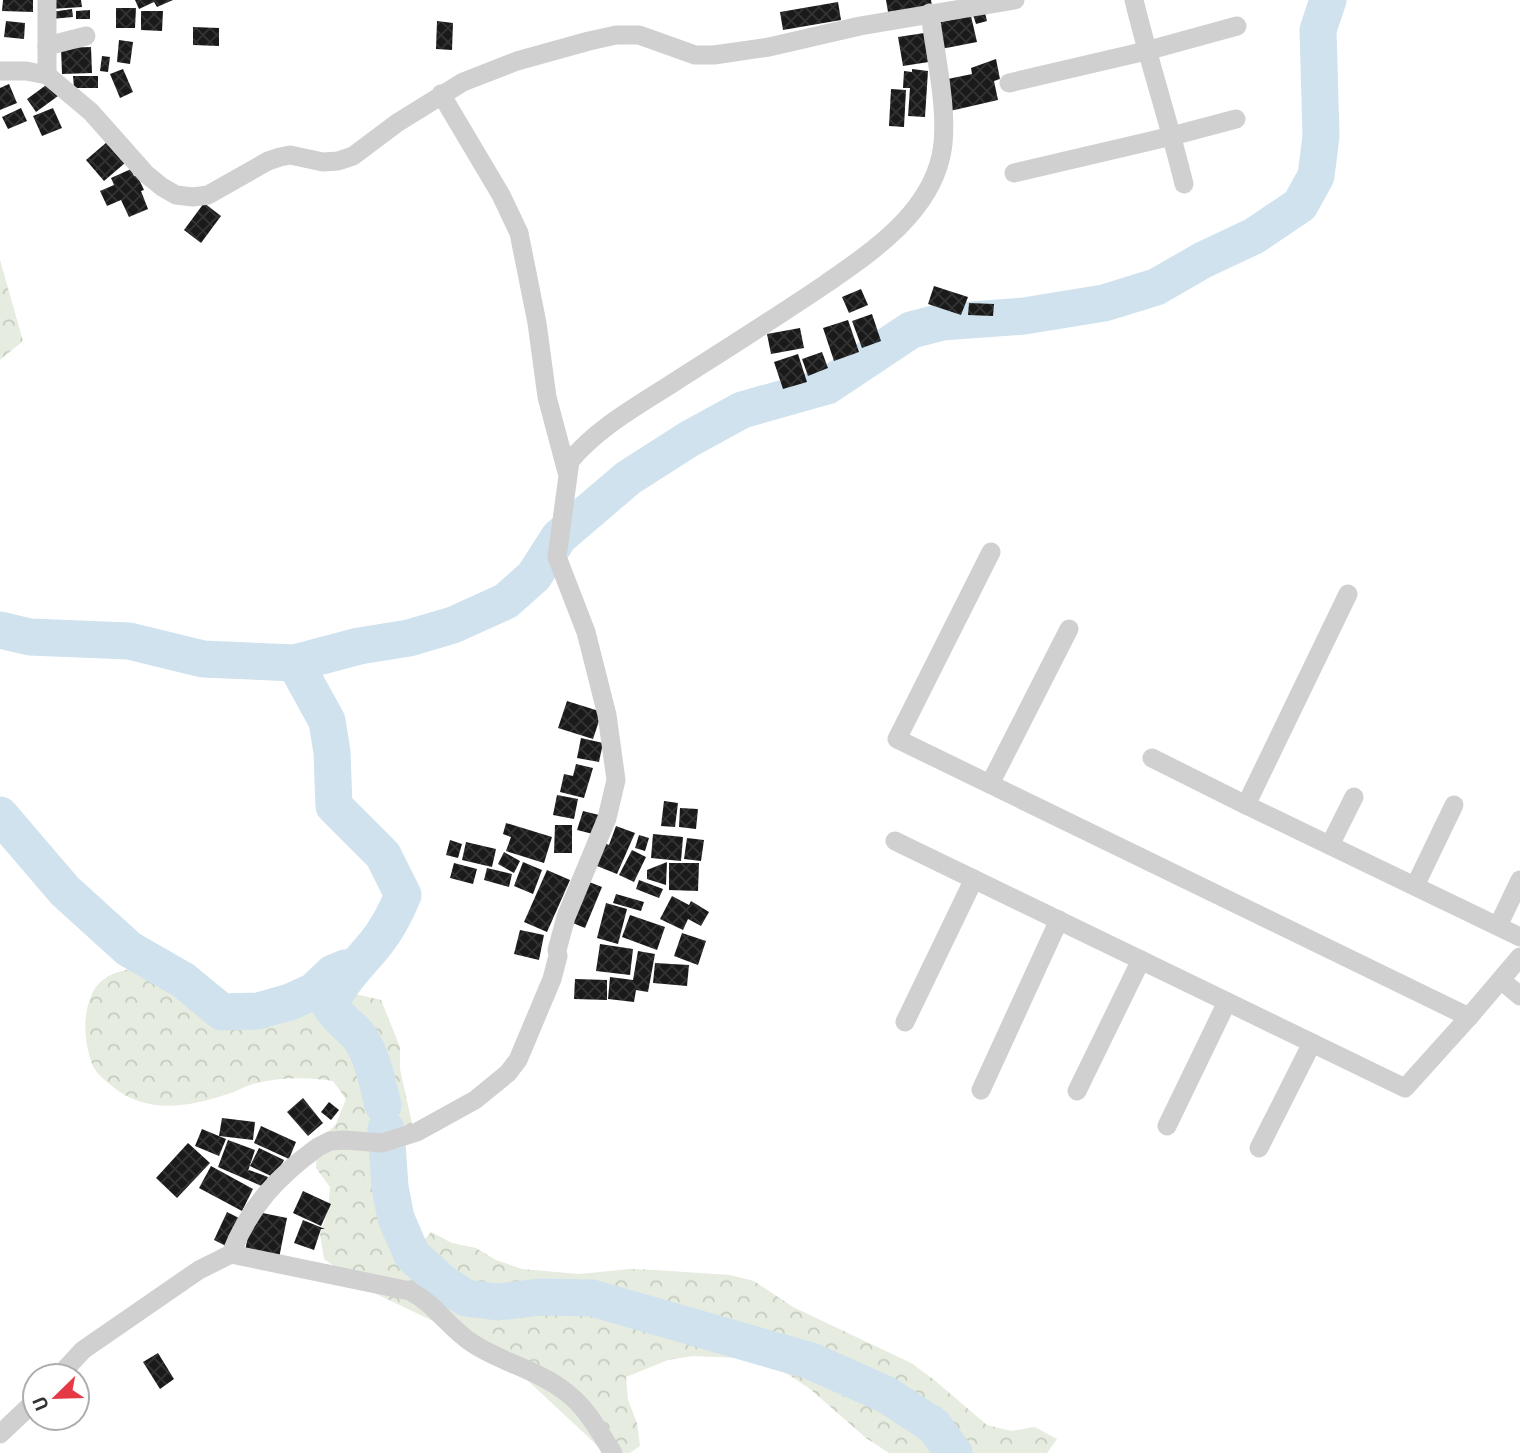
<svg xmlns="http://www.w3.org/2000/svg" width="1520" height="1453" font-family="Roboto,sans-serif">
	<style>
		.forest { fill: url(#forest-crowns) }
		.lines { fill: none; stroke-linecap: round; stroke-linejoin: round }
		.river { stroke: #cfe2ee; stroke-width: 37 }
		.building { fill: url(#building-cross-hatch) }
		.minor { stroke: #d0d0d0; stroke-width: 19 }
	</style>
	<defs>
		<pattern id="forest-crowns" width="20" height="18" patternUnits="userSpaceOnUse" patternTransform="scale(1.75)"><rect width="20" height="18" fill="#e6ecdf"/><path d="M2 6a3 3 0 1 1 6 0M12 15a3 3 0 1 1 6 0" fill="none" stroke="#c6cbc0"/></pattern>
		<pattern id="building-cross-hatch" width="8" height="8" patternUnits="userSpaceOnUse" patternTransform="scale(1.75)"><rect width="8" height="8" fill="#1a1a1a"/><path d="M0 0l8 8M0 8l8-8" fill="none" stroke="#333"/></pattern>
	</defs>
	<rect width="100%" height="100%" fill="#fff"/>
	<g class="forest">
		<path d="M0,260l23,81 -23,19z"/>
		<path d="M139,968l22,12 39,30 22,12 48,5 26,-8 20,-16 14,2 25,-11 26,6 19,47v22l13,59 -28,-4 1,13 -10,20 -4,23 16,19 24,55 19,-22 21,11 24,5 20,12 26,9 57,5 51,-5 25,1 75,5 24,6 39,26 118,56 22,16 54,46 24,6 24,-4 22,12 -10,14h-158l-23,-15 -56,-49 -21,-14 -23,-12 -24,-5 -49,-2 -25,4 -42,17 2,23 9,23 3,23 -10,7h-22l-7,-4 -76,-71 -69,-46 -90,-43 -42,-30 -4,-25 8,-23 2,-24 -14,-19 1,-25 19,-19 10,-25 -13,-18c-26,-4 -54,-4 -80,3 -8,2 -16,7 -25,10 -39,13 -82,21 -116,-8 -11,-9 -18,-14 -22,-28 -6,-22 -7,-41 1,-62 9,-21 28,-26 48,-28z"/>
	</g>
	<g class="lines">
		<g class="river">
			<path d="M0,630l30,7 99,4 74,18 92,4 64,-17 50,-8 44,-13 53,-24 28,-25 25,-39 69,-59 61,-39 53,-29 85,-24 84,-56 31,-8 82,-6 80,-13 52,-16 47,-27 51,-24 46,-31 16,-29 5,-40 -3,-106 10,-30"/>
			<path d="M295,663l32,58 5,31 2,54 49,49 20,40c-7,17 -15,33 -27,48 -16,20 -36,38 -46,62 7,12 16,18 26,28 16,18 21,49 27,72"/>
			<path d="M0,815l65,76 64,58 54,31 39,32 36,-1 32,-9 24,-11 19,-18 12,-5"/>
			<path d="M386,1129l4,58 6,31 16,37 31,28 23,15 32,4 42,-5 52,1 219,63 76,34 47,31 20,27"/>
		</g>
	</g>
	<g class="building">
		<path d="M3,0h30v12l-31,-1z"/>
		<path d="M51,0h30l1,7 -31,2z"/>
		<path d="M135,0h38l-16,7 -3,-5 -15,7z"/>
		<path d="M886,0h45l1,6 -44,6z"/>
		<path d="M838,2l3,18 -58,10 -3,-18z"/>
		<path d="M116,8h20l-1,20h-19z"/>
		<path d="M72,9l1,8 -22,2v-7z"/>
		<path d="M984,9l3,12 -11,3 -4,-12z"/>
		<path d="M90,10v9h-14v-8z"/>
		<path d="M141,11h22l-1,20 -21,-1z"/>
		<path d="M971,16l6,26 -36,7 -5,-26z"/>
		<path d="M6,21l19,2 -1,16 -20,-2z"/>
		<path d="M437,21l16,2 -1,27 -16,-1z"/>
		<path d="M193,27l26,1v18l-26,-1z"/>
		<path d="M931,32l4,29 -32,5 -5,-29z"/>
		<path d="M119,40l14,2 -3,22 -13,-2z"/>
		<path d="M91,47l1,26 -30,1 -1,-26z"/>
		<path d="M102,56l8,1 -2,15 -8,-1z"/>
		<path d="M996,59l4,20 -6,2 4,19 -48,11 -7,-31 29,-6 -1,-6z"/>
		<path d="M123,69l10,23 -13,6 -10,-24z"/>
		<path d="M912,69l16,2 -3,46 -17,-1 2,-28h-7l1,-17 8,1z"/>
		<path d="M73,76h25v12h-24z"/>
		<path d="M49,83l9,13 -22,16 -9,-13z"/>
		<path d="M9,84l8,19 -17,7v-22z"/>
		<path d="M891,89l15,1 -2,37 -15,-1z"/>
		<path d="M21,108l6,13 -19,8 -6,-12z"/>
		<path d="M53,108l9,20 -20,8 -9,-20z"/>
		<path d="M107,142l18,21 -21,18 -18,-21z"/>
		<path d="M131,169l3,7 3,-1 7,15 -3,1 7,18 -19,8 -8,-17 -14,6 -7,-15 14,-6 -3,-7z"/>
		<path d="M204,203l17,13 -20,27 -17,-13z"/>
		<path d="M934,286l34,11 -7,18 -33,-11z"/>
		<path d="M861,289l7,16 -19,8 -7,-16z"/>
		<path d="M969,303l25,1 -1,12 -25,-1z"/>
		<path d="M872,314l9,27 -19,7 -10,-27z"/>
		<path d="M848,320l11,32 -25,9 -11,-33z"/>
		<path d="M800,328l4,20 -33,6 -4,-20z"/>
		<path d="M822,352l6,16 -20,8 -6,-17z"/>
		<path d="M798,354l9,28 -24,7 -9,-27z"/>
		<path d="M567,701l35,11 -9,27 -35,-11z"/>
		<path d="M581,738l22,5 -4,19 -22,-4z"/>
		<path d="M576,764l17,4 -9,30 -24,-6 4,-18 9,2z"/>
		<path d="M557,795l21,4 -4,20 -21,-4z"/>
		<path d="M664,801l14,2 -3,24 -14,-1z"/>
		<path d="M680,808l18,1 -2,20 -17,-2z"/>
		<path d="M583,811l20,5 -6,19 -20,-5z"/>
		<path d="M506,823l46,14 -8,26 -38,-12 5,-14 -8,-3z"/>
		<path d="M555,825h17v28h-18z"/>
		<path d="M616,826l19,7 -18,41 -25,-10 8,-23 9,4z"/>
		<path d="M653,834l30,3 -2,24 -30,-3z"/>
		<path d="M639,835l10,3 -4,13 -10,-3z"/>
		<path d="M687,838l17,2 -3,21 -17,-2z"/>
		<path d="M450,840l12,4 -4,14 -12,-3z"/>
		<path d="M466,842l30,7 -4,18 -30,-7z"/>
		<path d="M632,850l14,7 -12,25 -15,-7z"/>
		<path d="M504,852l16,9 -6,12 -16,-9z"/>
		<path d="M523,862l19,8 -9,24 -19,-8z"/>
		<path d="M667,862l-1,23 -19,-6v-9z"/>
		<path d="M454,863l23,6 -4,15 -23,-6z"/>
		<path d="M669,863h30l-1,28 -29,-1z"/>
		<path d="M487,868l25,6 -3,13 -25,-7z"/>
		<path d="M547,870l23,10 -23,52 -23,-10z"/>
		<path d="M584,880l18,7 -17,41 -17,-7z"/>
		<path d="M639,880l24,9 -4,9 -23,-9z"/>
		<path d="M616,894l28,8 -3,9 -28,-8z"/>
		<path d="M672,896l17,9 2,-4 18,11 -8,14 -13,-7 -5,11 -23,-11z"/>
		<path d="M606,903l21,6 -9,35 -21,-6z"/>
		<path d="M630,915l35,12 -8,23 -35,-13z"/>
		<path d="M520,930l24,5 -5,25 -25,-6z"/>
		<path d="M682,933l24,8 -8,24 -24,-9z"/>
		<path d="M600,944l33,5 -3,26 -34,-4z"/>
		<path d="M638,951l17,3 -7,38 -12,-2 -2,12 -26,-3 2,-22 23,3z"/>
		<path d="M655,963l34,2 -2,21 -34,-3z"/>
		<path d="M575,979l32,1v20l-33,-1z"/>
		<path d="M303,1098l20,25 -15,13 -21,-24z"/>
		<path d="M329,1102l10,8 -8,10 -10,-8z"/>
		<path d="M222,1118l33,4 -2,18 -34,-4z"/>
		<path d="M261,1126l35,16 -7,17 -35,-16z"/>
		<path d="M202,1129l24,10 -7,17 -24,-10z"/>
		<path d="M228,1140l27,10 -7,21 1,-1 19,7 -4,10 -46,-20z"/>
		<path d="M188,1143l22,20 -33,35 -21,-20z"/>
		<path d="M259,1148l25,12 -9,18 -25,-12z"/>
		<path d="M211,1166l42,23 -11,22 -43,-23z"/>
		<path d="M303,1191l28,13 -10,22 -28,-13z"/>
		<path d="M253,1211l34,7 -8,40 -34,-7z"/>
		<path d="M227,1212l16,8 -13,28 -16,-8z"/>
		<path d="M303,1220l22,9h-4l-7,21 -20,-7z"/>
		<path d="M158,1353l16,26 -14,10 -17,-27z"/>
	</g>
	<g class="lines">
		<g class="minor">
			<path d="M47,0v75"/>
			<path d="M1134,0c15,62 35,122 50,184"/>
			<path d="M47,46l39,-10"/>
			<path d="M0,71h26l21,4 44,37 55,62 16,13 14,8 17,2 15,-2 60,-34 12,-4 10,-2 33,7 15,-1 15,-5 44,-33 66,-41 54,-21 72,-20 27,-6h23l56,20h19l55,-8 91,-21 155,-26"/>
			<path d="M1009,83l137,-32 91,-25"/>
			<path d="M441,94l60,101 18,38 18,90 10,74 20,75"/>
			<path d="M1014,173l158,-37 64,-17"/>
			<path d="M991,552l-94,187 572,278 51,-60"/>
			<path d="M1348,594l-102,211 274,132"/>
			<path d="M1152,758l94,47"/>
			<path d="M990,784l79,-155"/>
			<path d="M895,841l510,247 64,-71"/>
			<path d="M1330,845l24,-48"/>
			<path d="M1415,886l39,-81"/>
			<path d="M1498,926l22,-46"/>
			<path d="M1501,980l19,16"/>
			<path d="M905,1022l69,-143"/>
			<path d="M981,1090l78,-170"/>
			<path d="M1077,1091l64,-131"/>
			<path d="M1167,1126l60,-124"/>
			<path d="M1259,1148l53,-105"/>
			<path d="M231,1254c18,-47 47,-78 87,-107l12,-6 15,-1 37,3 35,-11 58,-32 33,-27 10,-13 34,-81 6,-23 -1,-6 9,-33 41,-99 9,-38 -9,-65 -21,-83 -29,-75 13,-96c28,-34 69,-56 106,-80 50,-32 101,-64 151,-98 46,-32 101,-69 114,-127 9,-40 -6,-101 -11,-143"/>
			<path d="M59,1376l24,-26 116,-80 32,-16 179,37c25,13 39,37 62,52 30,20 67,27 95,50 20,15 33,40 46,60"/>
			<path d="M0,1434l35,-33"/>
		</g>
	</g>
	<g transform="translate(56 1397) rotate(247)"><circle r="33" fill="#ffffff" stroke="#adadad" stroke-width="2"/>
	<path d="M0-5L12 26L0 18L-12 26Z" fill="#e63946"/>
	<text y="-10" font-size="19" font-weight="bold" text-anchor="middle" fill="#333333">U</text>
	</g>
</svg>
